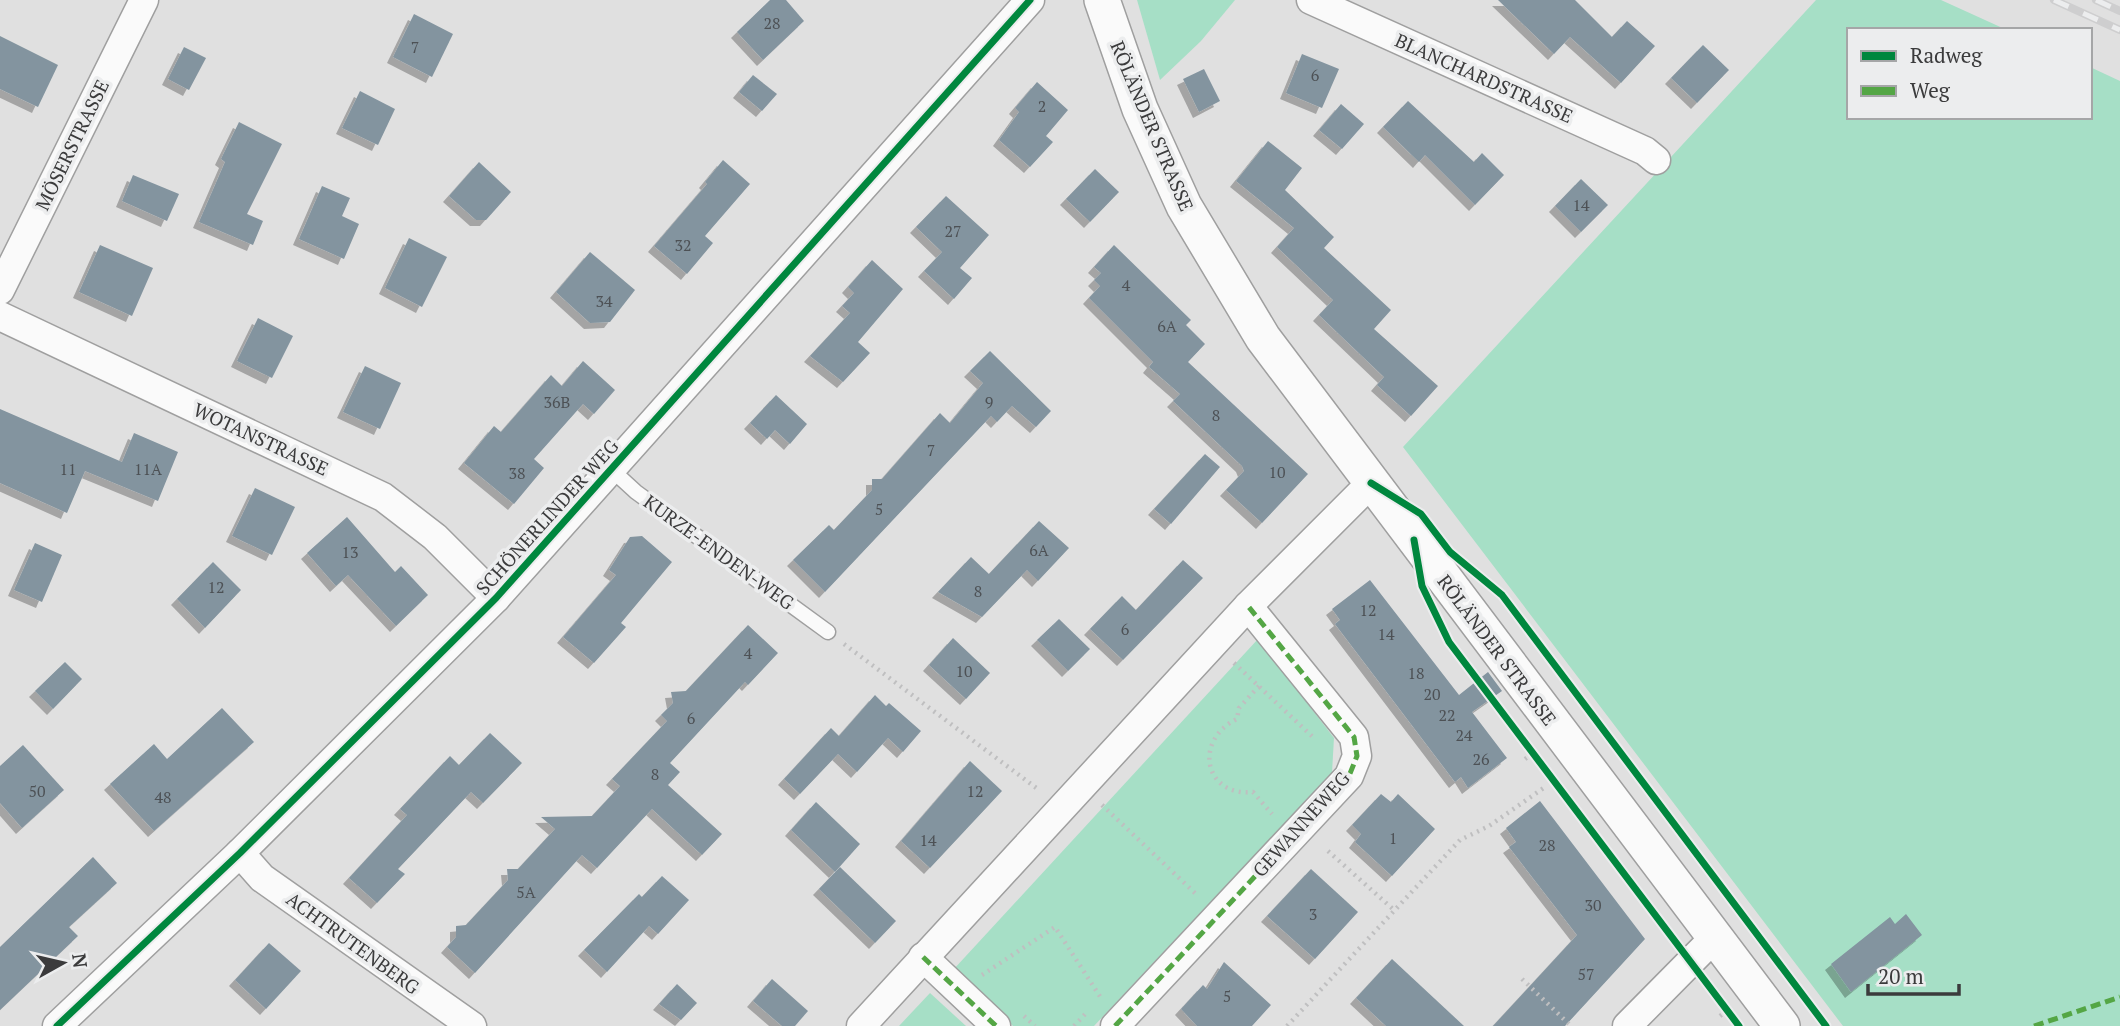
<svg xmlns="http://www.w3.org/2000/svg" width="2120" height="1026" font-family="'PT Serif',serif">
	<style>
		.green { fill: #a6dfc6 }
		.building { fill: #83949f; filter: url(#shadow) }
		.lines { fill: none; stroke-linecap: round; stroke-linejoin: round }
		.service-casing { stroke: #9f9f9f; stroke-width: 17 }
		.minor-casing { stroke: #9f9f9f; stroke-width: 31 }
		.tertiary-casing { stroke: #9f9f9f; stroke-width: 38 }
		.path { stroke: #bfbfc0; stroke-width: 4.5; stroke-dasharray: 2 5; stroke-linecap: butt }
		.service { stroke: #fafafa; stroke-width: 14 }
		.minor { stroke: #fafafa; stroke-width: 28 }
		.tertiary { stroke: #fafafa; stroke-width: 35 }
		.rail-casing { stroke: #cececf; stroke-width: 8 }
		.rail { stroke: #ecedee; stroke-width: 5; stroke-dasharray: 16; stroke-linecap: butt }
		.quiet { stroke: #54a645; stroke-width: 5; stroke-dasharray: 10 5; stroke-linecap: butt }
		.cycleway-casing { stroke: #ecedee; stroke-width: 11 }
		.cycleway { stroke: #00873e; stroke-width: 7 }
		.labels { text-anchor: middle; stroke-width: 7; stroke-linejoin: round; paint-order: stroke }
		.number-label { font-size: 16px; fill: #4d5155 }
		.street-label { font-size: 19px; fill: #3b3b3c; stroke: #ecedee }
	</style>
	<defs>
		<filter id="shadow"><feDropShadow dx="-6" dy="6" stdDeviation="0" flood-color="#0004"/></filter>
	</defs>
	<rect width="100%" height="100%" fill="#e0e0e0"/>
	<g class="green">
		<path d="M1137,0h98l-34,41 -41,39z"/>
		<path d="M1816,0h125l66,30h-158v87h241v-50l30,14v945h-277l-440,-579z"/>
		<path d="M1258,639l76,99 -2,35 -238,253h-81l-60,-56z"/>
		<path d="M930,993l36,33h-67z"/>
	</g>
	<g class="building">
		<path d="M770,0h16l18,21 -41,39 -26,-28z"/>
		<path d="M1498,0h77l37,37 15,-16 28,25 -34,37 -51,-46 -16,17z"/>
		<path d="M414,14l39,20 -21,43 -39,-20z"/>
		<path d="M0,36l58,29 -20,42 -38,-18z"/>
		<path d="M1703,45l26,25 -32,33 -26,-25z"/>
		<path d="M184,47l22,11 -17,32 -21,-11z"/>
		<path d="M1302,54l37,15 -17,39 -36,-15z"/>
		<path d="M1204,69l16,32 -21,11 -16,-33z"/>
		<path d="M753,75l24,19 -15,17 -23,-19z"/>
		<path d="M1037,82l31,28 -22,26 7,6 -23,25 -31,-27 20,-28 -4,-4z"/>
		<path d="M360,91l35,18 -17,36 -36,-17z"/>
		<path d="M1408,101l66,61 8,-9 22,22 -29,30 -50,-50 -6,7 -36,-35z"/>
		<path d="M1341,104l23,20 -22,25 -23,-19z"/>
		<path d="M239,122l43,22 -35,70 16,7 -10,24 -54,-23 26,-60 -4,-3z"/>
		<path d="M1268,141l34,27 -17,22 49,47 -10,11 67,62 -17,19 64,57 -27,30 -34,-31 7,-8 -65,-62 14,-15 -56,-53 17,-19 -58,-47z"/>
		<path d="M723,160l27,24 -45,52 8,7 -26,31 -33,-28 53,-62 -2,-2z"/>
		<path d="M479,162l32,30 -25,28h-10l-27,-24z"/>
		<path d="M1095,169l24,23 -29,30 -24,-23z"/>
		<path d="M133,175l46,19 -12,27 -45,-20z"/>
		<path d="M1581,179l27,26 -27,27 -26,-26z"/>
		<path d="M322,186l28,12 -8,18 17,8 -15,35 -45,-20z"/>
		<path d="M946,196l43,39 -29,33 12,10 -18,21 -30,-28 18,-19 -26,-25z"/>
		<path d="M409,238l38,19 -25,50 -37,-19z"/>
		<path d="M100,245l53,23 -21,48 -53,-24z"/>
		<path d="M1114,245l77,75 -5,5 19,19 -17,18 120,112 -46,49 -36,-33 18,-19 -2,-5 -69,-65 7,-7 -31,-27 4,-5 -64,-64 11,-12 -6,-6 7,-7 -7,-6z"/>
		<path d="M590,252l45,38 -25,32 -20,1 -34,-31z"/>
		<path d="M872,260l31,29 -45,53 12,11 -27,29 -33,-26 40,-43 -8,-7 12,-13 -6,-6z"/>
		<path d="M258,318l35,18 -21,42 -35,-17z"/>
		<path d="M990,351l61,60 -15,16 -24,-21 -15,16 -6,-6 -166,176 -32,-32 36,-35 5,5 38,-40v-11h10l58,-66 10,10 33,-40 -13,-12z"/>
		<path d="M583,361l32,29 -21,24 -11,-10 -49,55 10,9 -30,36 -50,-41 30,-37 7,6 50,-57 11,11z"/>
		<path d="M365,366l36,17 -21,46 -37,-17z"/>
		<path d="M776,395l31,29 -17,20 -15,-14 -8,9 -17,-16z"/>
		<path d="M0,409l122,53 12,-29 44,19 -20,49 -73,-30 -18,42 -67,-30z"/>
		<path d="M1205,454l15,13 -49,57 -17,-15z"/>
		<path d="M255,488l40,19 -23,48 -40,-19z"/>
		<path d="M347,517l48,55 6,-6 27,29 -32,31 -48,-51 -12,11 -29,-33z"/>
		<path d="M1039,521l30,27 -31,33 -11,-11 -45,47 -44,-25 33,-35 18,17z"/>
		<path d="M642,536l30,26 -51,61 5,4 -32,36 -31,-26 53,-62 -7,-5 21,-33z"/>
		<path d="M35,543l27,12 -20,47 -28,-12z"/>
		<path d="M1183,560l20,18 -80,82 -33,-31 32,-33 14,14z"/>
		<path d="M213,562l28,28 -36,38 -28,-29z"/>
		<path d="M1370,580l89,115 29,-23 14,19 -30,21 35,46 -39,30 -7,-11 -6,5 -120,-158 5,-4 -8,-11z"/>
		<path d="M1059,619l31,30 -22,22 -31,-31z"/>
		<path d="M748,625l30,28 -30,32 -3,-3 -75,81 10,9 -12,13 54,49 -20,21 -50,-46 -55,59 -15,-13 -107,118 -28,-26 9,-10v-11l10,-1 42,-45 -1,-11h11l37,-40 -14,-12 51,-1 28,-30 -8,-7 55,-58 -6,-6 12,-12 -2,-11 15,-1z"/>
		<path d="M953,638l37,35 -24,26 -37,-34z"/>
		<path d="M65,662l17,17 -29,30 -18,-18z"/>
		<path d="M875,695l11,11 3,-3 32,28 -18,21 -15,-14 -31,34 -19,-18 -38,40 -16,-15 47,-51 8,8z"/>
		<path d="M222,708l32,34 -100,89 -44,-47 44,-40 13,15z"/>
		<path d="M490,733l32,30 -39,40 -12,-11 -73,77 7,5 -28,29 -28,-25 58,-63 -7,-6 50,-53 9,9z"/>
		<path d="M23,745l41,45 -42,38 -22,-25v-37z"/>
		<path d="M970,761l32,30 -72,77 -29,-27z"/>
		<path d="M1381,794l10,8 7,-8 37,35 -43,47 -37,-34 6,-8 -9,-9z"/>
		<path d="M1540,801l105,138 -80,87h-72l84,-91 -68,-88 7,-5 -10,-14z"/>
		<path d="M816,802l44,42 -25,28 -44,-42z"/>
		<path d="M93,857l24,26 -48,44 9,9 -78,74v-63z"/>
		<path d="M840,867l56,54 -21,22 -56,-54z"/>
		<path d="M1311,869l47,43 -43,47 -48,-43z"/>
		<path d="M662,876l27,24 -31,34 -9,-8 -42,46 -23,-22 55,-56 3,3z"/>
		<path d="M1906,914l16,21 -71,57 -20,-28 59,-47 5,7z"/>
		<path d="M269,943l32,28 -35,38 -31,-29z"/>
		<path d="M1392,959l72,67h-78l-30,-28z"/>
		<path d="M1224,962l47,43 -19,21h-55l-16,-17 22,-24 4,4z"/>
		<path d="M772,979l36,32 -13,15h-13l-29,-25z"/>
		<path d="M677,984l20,19 -16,17 -22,-16z"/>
	</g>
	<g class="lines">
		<g class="service-casing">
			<path id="service" d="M612,470l24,22 192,140"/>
		</g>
		<g class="minor-casing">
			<g id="minor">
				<path d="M1311,0l334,151 11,9"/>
				<path d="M0,290l144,-290"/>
				<path d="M0,316l383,181 52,40 61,61"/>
				<path d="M240,853l22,25 210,148"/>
				<path d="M923,957l73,69"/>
				<path d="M57,1026l183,-173 256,-255 534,-598"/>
				<path d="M861,1026l387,-420 123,-123"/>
				<path d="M1115,1026l234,-250 8,-20 -3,-19 -106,-131"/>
				<path d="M1627,1026l88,-89"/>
			</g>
		</g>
		<g class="tertiary-casing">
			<path id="tertiary" d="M1102,0l38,109 44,97 79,132 519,688"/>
		</g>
		<g class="path">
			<path d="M844,644l195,146"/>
			<path d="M1234,663l81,76"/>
			<path d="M1259,686l-20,22 -2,11c-44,21 -33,78 16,73l19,22"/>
			<path d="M1525,759l10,-7"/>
			<path d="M1102,805l95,90"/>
			<path d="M1328,851l66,59"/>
			<path d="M982,975l73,-48 46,71"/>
			<path d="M1522,979l49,47"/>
			<path d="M1024,1016l11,10"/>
			<path d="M1720,1016l9,-7"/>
			<path d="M1074,1026l14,-15"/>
			<path d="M1287,1026l173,-186 29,-14 56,-39"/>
		</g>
		<use href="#service" class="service"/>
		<use href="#minor" class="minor"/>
		<use href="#tertiary" class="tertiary"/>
		<g class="rail-casing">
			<g id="rail">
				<path d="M2054,0l66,30"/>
				<path d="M2096,0l24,11"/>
			</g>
		</g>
		<use href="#rail" class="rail"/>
		<g class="quiet">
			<path d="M923,957l73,69"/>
			<path d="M1115,1026l234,-250 8,-20 -3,-19 -106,-131"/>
			<path d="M2034,1026l86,-29"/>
		</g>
		<g class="cycleway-casing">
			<g id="cycleway">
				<path d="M1371,483l50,31 29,38 52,43 324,431"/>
				<path d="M1414,540l8,46 27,56 290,384"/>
				<path d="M57,1026l183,-173 256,-255 534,-598"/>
			</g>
		</g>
		<use href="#cycleway" class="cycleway"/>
	</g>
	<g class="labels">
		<g class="number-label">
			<text x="772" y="29">28</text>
			<text x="415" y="53">7</text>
			<text x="1315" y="81">6</text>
			<text x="1042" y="112">2</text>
			<text x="1581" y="211">14</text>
			<text x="953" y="237">27</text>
			<text x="683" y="251">32</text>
			<text x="1126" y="291">4</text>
			<text x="604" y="307">34</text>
			<text x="1167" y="332">6A</text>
			<text x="557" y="408">36B</text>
			<text x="989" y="408">9</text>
			<text x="1216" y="421">8</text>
			<text x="931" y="456">7</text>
			<text x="68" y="475">11</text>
			<text x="148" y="475">11A</text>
			<text x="1277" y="478">10</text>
			<text x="517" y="479">38</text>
			<text x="879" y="515">5</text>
			<text x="1039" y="556">6A</text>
			<text x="350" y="558">13</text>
			<text x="216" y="593">12</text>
			<text x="978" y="597">8</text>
			<text x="1368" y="616">12</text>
			<text x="1125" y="635">6</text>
			<text x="1386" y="640">14</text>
			<text x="748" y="659">4</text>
			<text x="964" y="677">10</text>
			<text x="1416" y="679">18</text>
			<text x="1432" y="700">20</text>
			<text x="1447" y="721">22</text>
			<text x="691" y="724">6</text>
			<text x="1464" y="741">24</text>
			<text x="1481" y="765">26</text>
			<text x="655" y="780">8</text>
			<text x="37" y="797">50</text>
			<text x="975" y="797">12</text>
			<text x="163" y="803">48</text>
			<text x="1393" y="844">1</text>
			<text x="928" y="846">14</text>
			<text x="1547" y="851">28</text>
			<text x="526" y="898">5A</text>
			<text x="1593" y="911">30</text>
			<text x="1313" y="920">3</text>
			<text x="1586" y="980">57</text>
			<text x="1227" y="1002">5</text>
		</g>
		<g class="street-label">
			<text transform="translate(1484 78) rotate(24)" y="7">BLANCHARDSTRASSE</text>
			<text transform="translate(1152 126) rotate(67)" y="7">RÖLÄNDER STRASSE</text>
			<text transform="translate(72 145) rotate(-64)" y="7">MÖSERSTRASSE</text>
			<text transform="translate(261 439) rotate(25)" y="7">WOTANSTRASSE</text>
			<text transform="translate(547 517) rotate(-48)" y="7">SCHÖNERLINDER WEG</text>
			<text transform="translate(719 552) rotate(36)" y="7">KURZE-ENDEN-WEG</text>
			<text transform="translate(1497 650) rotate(53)" y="7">RÖLÄNDER STRASSE</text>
			<text transform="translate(1301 824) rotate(-48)" y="7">GEWANNEWEG</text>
			<text transform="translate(353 943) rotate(36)" y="7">ACHTRUTENBERG</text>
		</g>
	</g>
	<rect x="1847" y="28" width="245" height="91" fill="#ecedee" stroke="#a5a6a7" stroke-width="2"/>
	<rect x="1861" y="51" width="35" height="10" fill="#00873e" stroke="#a5a6a7" stroke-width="2"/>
	<text x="1910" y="63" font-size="21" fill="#3b3b3c">Radweg</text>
	<rect x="1861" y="86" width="35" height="10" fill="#54a645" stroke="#a5a6a7" stroke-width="2"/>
	<text x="1910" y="98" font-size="21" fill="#3b3b3c">Weg</text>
	<g transform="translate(63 963) rotate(82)" stroke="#ecedee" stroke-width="5" paint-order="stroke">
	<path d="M0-5L12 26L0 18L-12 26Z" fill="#3b3b3c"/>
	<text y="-10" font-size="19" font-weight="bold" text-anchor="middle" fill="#3b3b3c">N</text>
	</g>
	<path d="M1868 984v10h91v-10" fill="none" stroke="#3b3b3c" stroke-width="3.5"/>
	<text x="1878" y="984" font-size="21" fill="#3b3b3c" stroke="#ecedee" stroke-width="5" paint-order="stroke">20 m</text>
</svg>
